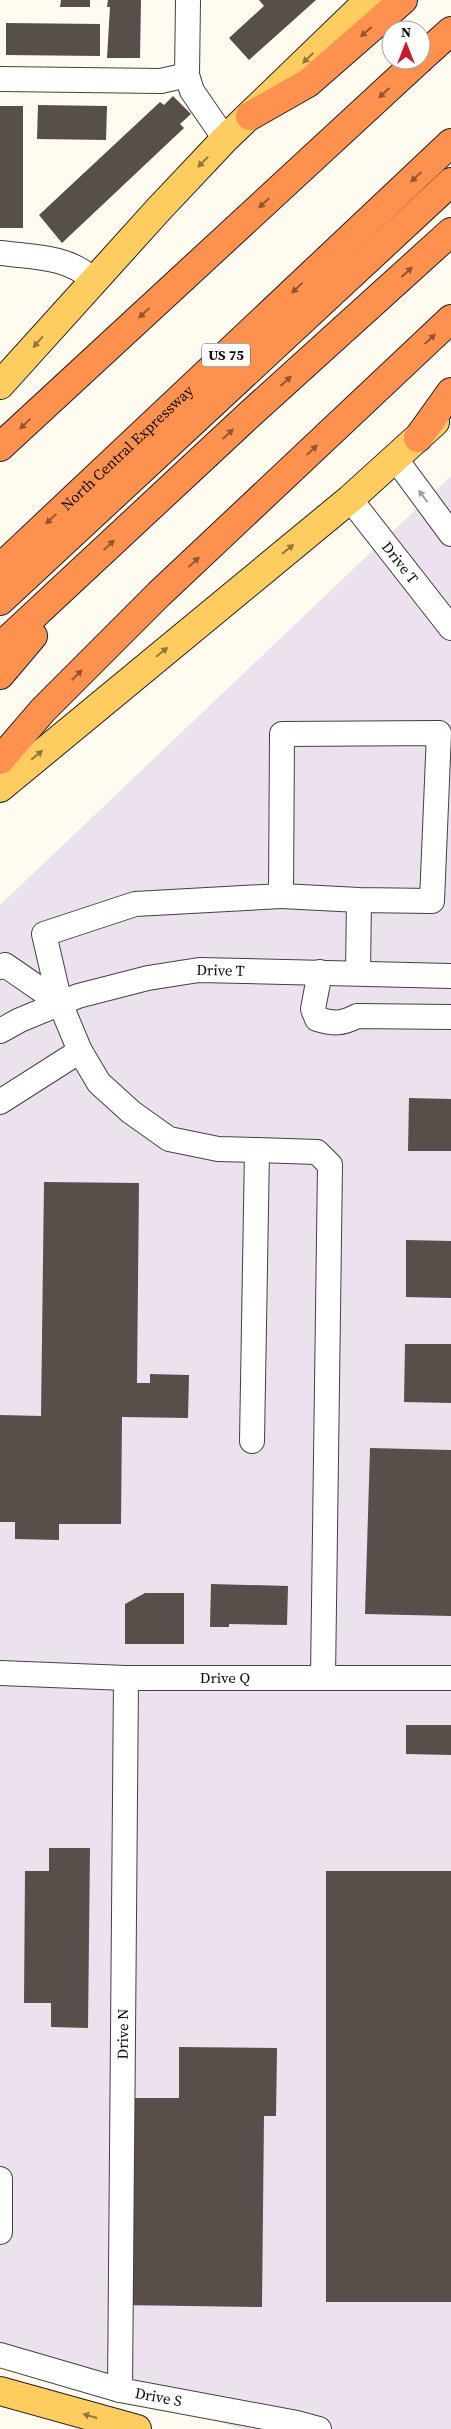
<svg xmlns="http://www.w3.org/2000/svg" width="451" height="2429" font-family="'Source Serif 4',serif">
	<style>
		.industrial { fill: #ece2ee }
		.building { fill: #584e4a }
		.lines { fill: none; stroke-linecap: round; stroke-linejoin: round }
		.minor-casing { stroke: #414141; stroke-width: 26 }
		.major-casing { stroke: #1f1f1f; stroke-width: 30 }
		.highway-casing { stroke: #1f1f1f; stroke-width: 30 }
		.minor { stroke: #fff; stroke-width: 24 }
		.major { stroke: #ffcc60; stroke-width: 28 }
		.highway { stroke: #ff914e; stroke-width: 28 }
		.oneway { fill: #935631 }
		.oneway2 { fill: #93763b }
		.oneway3 { fill: #9f9f9f }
		.labels { text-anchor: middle; stroke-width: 5; stroke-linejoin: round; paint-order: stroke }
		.shield { fill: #fff; stroke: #565656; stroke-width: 1 }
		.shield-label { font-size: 14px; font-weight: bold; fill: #0e0e0e }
		.street-label { font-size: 15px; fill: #0e0e0e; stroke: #fff }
	</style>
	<rect width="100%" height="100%" fill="#fffbf0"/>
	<path class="industrial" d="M451,476v1953h-209l-242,-74v-1450z"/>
	<g class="building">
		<path d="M61,0h29v7h-30z"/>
		<path d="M108,0h33l-1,58h-33l3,-51h-3z"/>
		<path d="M259,0h57l-67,60 -20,-22 35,-32z"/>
		<path d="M6,23l94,1v32l-94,-1z"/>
		<path d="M173,96l18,18 -11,10 4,4 -122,115 -23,-28 121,-113 4,3z"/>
		<path d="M38,105l69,1 -1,34 -69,-1z"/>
		<rect x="0" y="106" width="23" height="122"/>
		<path d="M409,1098l42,1v52h-43z"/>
		<path d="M44,1182l95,1 -2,200h13v-9l39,1 -1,43 -66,-1 -1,107h-62v16l-44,-1v-17h-15v-107l41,1z"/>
		<path d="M406,1240l45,1v57l-45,-1z"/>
		<path d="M405,1344h46v59l-47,-1z"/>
		<path d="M370,1448l81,2v166l-86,-2z"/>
		<path d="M211,1584l77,2 -1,39 -58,-1v3h-19z"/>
		<path d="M145,1593h39v51h-59v-40z"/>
		<path d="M406,1725h45v30l-45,-1z"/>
		<path d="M49,1848h41l-2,180 -37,-1v-24h-27l1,-132h24z"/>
		<rect x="326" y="1871" width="125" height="431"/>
		<path d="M179,2047l98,1 -1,68h-12l-2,191 -141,-2 11,-207h47z"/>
	</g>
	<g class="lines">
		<g class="minor-casing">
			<g id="minor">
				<path d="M188,0l-1,75 5,16 33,48"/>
				<path d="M0,79l161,2 26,-6"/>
				<path d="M0,253c33,4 69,3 93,27"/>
				<path d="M395,458l56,76"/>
				<path id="s1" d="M350,499l101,129"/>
				<path d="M0,967l5,-2 55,38"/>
				<path d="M320,972l-7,37 4,10c17,5 25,5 40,-3l94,1"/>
				<path d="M358,973l1,-73 73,1 7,-168 -157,1 -1,162 78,4"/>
				<path id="s2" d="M0,1031l20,-11 58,-24 70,-18 51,-8 252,6"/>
				<path d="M80,1051l19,32 32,29 38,27 49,10 39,1 -5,291"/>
				<path d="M0,1102l80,-51 -20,-48 -16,-69 91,-30 146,-8"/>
				<path d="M257,1150l60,2 13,13 -7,513"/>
				<path id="s3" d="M0,1673l126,5h325"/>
				<path d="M0,2179v53"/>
				<path id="s4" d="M0,2355l120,35 177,33 22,6"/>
				<path id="s5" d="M120,2390l6,-712"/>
			</g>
		</g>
		<g class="major-casing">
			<g id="major">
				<path d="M0,385l158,-175 67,-71 144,-139"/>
				<path d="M0,788l350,-289 85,-77"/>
				<path d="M0,2391l137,38"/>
			</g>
		</g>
		<g class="highway-casing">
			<g id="highway">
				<path d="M421,58l30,-27"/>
				<path d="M250,116l58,-33 95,-83"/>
				<path d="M418,438l33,-46"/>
				<path d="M0,447l419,-387"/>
				<path id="s6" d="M0,568l451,-425"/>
				<path d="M0,601l451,-419"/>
				<path d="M0,647l250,-233 201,-182"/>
				<path d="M0,675l33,-39"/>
				<path d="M0,760l43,-50 116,-116 292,-275"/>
			</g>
		</g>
		<use href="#minor" class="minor"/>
		<use href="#major" class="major"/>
		<use href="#highway" class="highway"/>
	</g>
	<defs><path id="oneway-solid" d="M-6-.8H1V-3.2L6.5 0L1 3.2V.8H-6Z" transform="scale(1.25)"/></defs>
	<g class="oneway">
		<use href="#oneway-solid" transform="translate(366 32) rotate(139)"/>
		<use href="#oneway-solid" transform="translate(384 93) rotate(137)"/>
		<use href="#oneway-solid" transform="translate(416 177) rotate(137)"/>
		<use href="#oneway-solid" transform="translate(264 203) rotate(137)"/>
		<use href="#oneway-solid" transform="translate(407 272) rotate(-42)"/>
		<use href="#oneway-solid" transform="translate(297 288) rotate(137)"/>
		<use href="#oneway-solid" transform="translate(144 313) rotate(137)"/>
		<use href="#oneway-solid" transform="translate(430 339) rotate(-43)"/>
		<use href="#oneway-solid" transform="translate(286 381) rotate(-42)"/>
		<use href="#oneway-solid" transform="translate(25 424) rotate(137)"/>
		<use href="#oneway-solid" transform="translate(228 434) rotate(-43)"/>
		<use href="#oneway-solid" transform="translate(312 450) rotate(-43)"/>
		<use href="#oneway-solid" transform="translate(51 519) rotate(137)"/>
		<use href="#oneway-solid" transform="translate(109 545) rotate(-43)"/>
		<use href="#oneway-solid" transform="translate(194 562) rotate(-43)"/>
		<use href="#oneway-solid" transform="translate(77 675) rotate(-45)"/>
	</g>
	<g class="oneway2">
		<use href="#oneway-solid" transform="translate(308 58) rotate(136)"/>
		<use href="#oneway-solid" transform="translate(203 162) rotate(134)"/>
		<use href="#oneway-solid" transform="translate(38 342) rotate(131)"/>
		<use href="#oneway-solid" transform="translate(288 549) rotate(-39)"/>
		<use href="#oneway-solid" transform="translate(162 652) rotate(-39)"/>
		<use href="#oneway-solid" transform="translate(37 755) rotate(-40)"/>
		<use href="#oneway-solid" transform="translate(90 2416) rotate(-164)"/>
	</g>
	<use class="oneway3" href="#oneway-solid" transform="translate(423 496) rotate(-126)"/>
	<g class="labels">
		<rect class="shield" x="202" y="343.5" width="48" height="23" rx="4"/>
		<g class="shield-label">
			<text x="226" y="360">US 75</text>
		</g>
		<g class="street-label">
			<text dy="5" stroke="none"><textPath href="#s6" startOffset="175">North Central Expressway</textPath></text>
			<text dy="5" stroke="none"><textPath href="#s1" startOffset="81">Drive T</textPath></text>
			<text dy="5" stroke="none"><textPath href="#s2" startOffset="231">Drive T</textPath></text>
			<text dy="5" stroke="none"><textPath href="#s3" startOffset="225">Drive Q</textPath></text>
			<text dy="5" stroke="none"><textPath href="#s5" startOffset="356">Drive N</textPath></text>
			<text dy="5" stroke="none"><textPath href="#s4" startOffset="164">Drive S</textPath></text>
		</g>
	</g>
	<g transform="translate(406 45)"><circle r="24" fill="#ffffff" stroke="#9f9f9f"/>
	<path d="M0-4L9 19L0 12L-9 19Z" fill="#cb1a30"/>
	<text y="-8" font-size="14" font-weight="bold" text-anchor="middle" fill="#0e0e0e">N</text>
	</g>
</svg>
